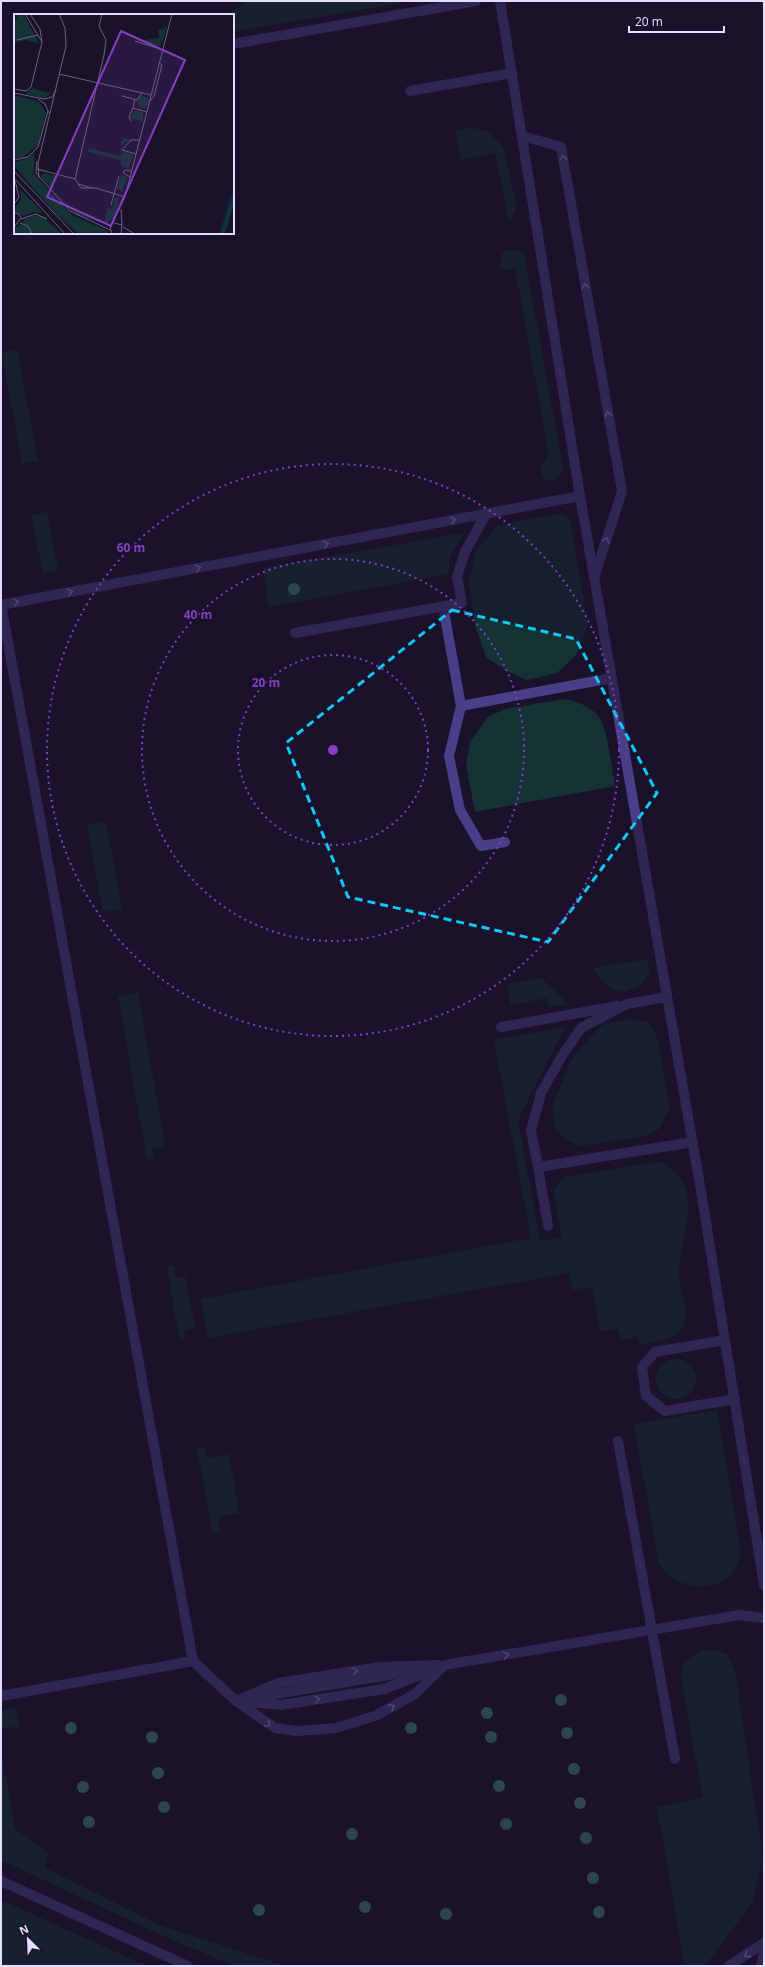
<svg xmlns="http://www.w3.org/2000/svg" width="765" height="1967" font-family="'Open Sans',sans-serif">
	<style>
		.green { fill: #153234 }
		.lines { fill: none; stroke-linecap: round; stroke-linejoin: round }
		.minor { stroke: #493f88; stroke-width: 10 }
		.tree { fill: #458283 }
		.oneway { stroke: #8f86bd }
		.marked { fill: none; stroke: #10c9f7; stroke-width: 3; stroke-dasharray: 8 5; stroke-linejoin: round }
		.ring { fill: none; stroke: #863ec5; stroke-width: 2; stroke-dasharray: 2 4 }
		.inset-river { fill: none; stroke: #0d1d48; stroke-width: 2 }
		.inset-road { fill: none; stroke: #6a637f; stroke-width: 1 }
		.view { fill: #863ec5; fill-opacity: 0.15; stroke: #863ec5; stroke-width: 2 }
		.inset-edge { fill: none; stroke: #e4ddfe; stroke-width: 2 }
		.centre { fill: #863ec5; stroke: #19122a; stroke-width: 2 }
		.ring-label { font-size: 12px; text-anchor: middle; font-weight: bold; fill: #863ec5; stroke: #19122a; stroke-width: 3; stroke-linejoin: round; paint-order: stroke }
	</style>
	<rect width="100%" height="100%" fill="#19122a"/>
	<g class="green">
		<path d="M247,1h155l-5,3 -161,27 -3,-3v-13h-8z"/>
		<path d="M473,128l16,4 14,15 14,61 -8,13 -14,-68 -34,7 -6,-30z"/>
		<path d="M508,250h7l9,3 39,216 -5,9 -10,3 -5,-5 -2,-9 8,-12 -34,-187 -11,2 -4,-4 2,-12z"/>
		<path d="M17,350l21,111 -16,2 -20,-110z"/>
		<path d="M47,512l11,58 -15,3 -12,-58z"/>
		<path d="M557,514l9,1 5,9 17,100 -11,30 -20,19 -30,7 -22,-10 -19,-13 -11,-32 -6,-42 6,-31 23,-27z"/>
		<path d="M463,533l-14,27v14l-180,33 -6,-39z"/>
		<path d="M564,699c12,2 27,7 35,18 9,13 13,53 16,69l-140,26 -9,-46 4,-24 18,-25 17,-8z"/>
		<path d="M106,822l16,87 -19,3 -16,-87z"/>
		<path d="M647,959l3,13 -8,12 -17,8 -13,-2 -20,-22z"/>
		<path d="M541,978l28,26 -20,3 -2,-9 -36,7 -4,-21z"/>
		<path d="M138,993l27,153 -13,3 2,9 -7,1 -29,-163z"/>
		<path d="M629,1019l19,3 9,15 13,71 -11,21 -11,6 -67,11 -16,-7 -11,-13 -1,-22 19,-46 30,-33z"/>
		<path d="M565,1027l-47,93 22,121 22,-4 -9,-47 11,-13 96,-15c12,7 23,16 27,31 5,28 -8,54 -8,82 0,16 14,42 1,56 -10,10 -27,11 -40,14l-2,-9 -17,4 -3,-11 -18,2 -8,-44 -19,3 -4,-17 -361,65 -7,-39 330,-61 -37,-198z"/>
		<path d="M174,1266l2,12 9,-2 10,52 -11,2 2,8 -7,1 -12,-72z"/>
		<circle cx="676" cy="1379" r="20"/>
		<path d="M717,1410l24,142c-2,6 -4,16 -8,21 -15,17 -46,17 -63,3 -4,-4 -8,-8 -11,-12l-25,-140z"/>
		<path d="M205,1447l2,11 22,-4 10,59 -21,4 2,15 -7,2 -16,-86z"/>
		<path d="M715,1650l13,5 7,16 28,187 -11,45 -47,63h-20l-28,-159 46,-9 -22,-119 2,-16 17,-12z"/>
		<path d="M16,1708l4,18 -19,3v-18z"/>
		<path d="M1,1750l14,79 33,23 -3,16 117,58 123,40h-50l-72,-30 -162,-76z"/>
		<path d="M1,1900l137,62 12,4h-149z"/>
	</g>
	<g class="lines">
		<g class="minor">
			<path d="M500,1l80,495 122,701 62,388"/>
			<path d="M233,44l243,-43"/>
			<path d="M410,91l102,-18"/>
			<path d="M522,136l39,11 61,344 -27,84"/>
			<path d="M1,604l192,1057 43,40 39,27 22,3 39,-3 39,-12 40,-22 30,-29 294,-50 25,3"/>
			<path d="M1,605l579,-109"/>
			<path d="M443,606l18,100 151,-28"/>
			<path d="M295,633l167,-30 -5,-26 8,-25 21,-38"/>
			<path d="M461,706l-12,50 11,54 21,36 24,-4"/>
			<path d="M667,997l-40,7 -46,24 -19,28 -21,37 -10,37 7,37 155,-25"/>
			<path d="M501,1027l116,-21"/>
			<path d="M538,1167l10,59"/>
			<path d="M725,1340l-70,12 -13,15 4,29 19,15 70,-12"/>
			<path d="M618,1441l57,318"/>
			<path d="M1,1696l192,-35"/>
			<path d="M252,1698l160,-27"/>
			<path d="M238,1700l40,-17 102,-16 57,-2"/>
			<path d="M236,1701l45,4 103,-16 57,-22"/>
			<path d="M1,1881l187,85"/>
			<path d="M729,1966l35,-23"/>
			<path d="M761,1966l3,-14"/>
		</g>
	</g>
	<g class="tree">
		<circle cx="294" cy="589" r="6"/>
		<circle cx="561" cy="1700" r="6"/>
		<circle cx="487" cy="1713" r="6"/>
		<circle cx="71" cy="1728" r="6"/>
		<circle cx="411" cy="1728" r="6"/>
		<circle cx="567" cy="1733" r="6"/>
		<circle cx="152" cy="1737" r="6"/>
		<circle cx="491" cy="1737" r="6"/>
		<circle cx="574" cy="1769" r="6"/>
		<circle cx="158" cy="1773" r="6"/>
		<circle cx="499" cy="1786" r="6"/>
		<circle cx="83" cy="1787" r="6"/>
		<circle cx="580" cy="1803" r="6"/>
		<circle cx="164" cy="1807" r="6"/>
		<circle cx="89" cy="1822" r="6"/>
		<circle cx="506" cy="1824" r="6"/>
		<circle cx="352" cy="1834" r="6"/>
		<circle cx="586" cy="1838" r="6"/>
		<circle cx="593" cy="1878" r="6"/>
		<circle cx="365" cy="1907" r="6"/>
		<circle cx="259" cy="1910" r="6"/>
		<circle cx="599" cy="1912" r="6"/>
		<circle cx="446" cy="1914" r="6"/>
	</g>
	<defs><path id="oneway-chevron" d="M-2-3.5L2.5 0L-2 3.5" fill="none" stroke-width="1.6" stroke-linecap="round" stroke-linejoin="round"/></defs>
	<g class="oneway">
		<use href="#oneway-chevron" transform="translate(563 158) rotate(-100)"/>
		<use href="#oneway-chevron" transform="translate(585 286) rotate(-100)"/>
		<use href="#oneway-chevron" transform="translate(608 414) rotate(-100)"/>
		<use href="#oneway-chevron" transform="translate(453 520) rotate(-11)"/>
		<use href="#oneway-chevron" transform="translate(606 540) rotate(-72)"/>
		<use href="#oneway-chevron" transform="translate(326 544) rotate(-11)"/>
		<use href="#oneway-chevron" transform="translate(198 568) rotate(-11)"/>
		<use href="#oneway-chevron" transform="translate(70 592) rotate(-11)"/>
		<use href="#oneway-chevron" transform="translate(16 602) rotate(-10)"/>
		<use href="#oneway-chevron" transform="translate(506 1655) rotate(-10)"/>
		<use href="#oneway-chevron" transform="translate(355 1671) rotate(-9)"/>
		<use href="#oneway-chevron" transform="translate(317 1699) rotate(-9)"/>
		<use href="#oneway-chevron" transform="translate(392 1707) rotate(-29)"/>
		<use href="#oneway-chevron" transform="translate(268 1724) rotate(35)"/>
		<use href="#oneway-chevron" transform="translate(747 1955) rotate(146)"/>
	</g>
	<path d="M0 0H765V1967H0ZM452,610l124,29 81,154 -109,149 -200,-45 -62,-154z" fill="#19122a" fill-opacity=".55" fill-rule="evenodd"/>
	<path class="marked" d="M452,610l124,29 81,154 -109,149 -200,-45 -62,-154z"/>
	<g class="ring">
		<circle cx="333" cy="750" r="95"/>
		<circle cx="333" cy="750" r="191"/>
		<circle cx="333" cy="750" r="286"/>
	</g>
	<g transform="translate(14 14)">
		<rect width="220" height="220" fill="#19122a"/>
		<path d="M4,0h5l16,29 -14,-3 -11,3v-18zM150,10l3,4 -6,17 -4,1 -19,-5 21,-3 -1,-8 7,-1zM20,73v2l16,4 1,-2 1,2 -8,5 -19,-4zM0,81l25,7 7,11 -8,32 -16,13h-8zM123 88a6 6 0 1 1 12 0a6 6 0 1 1-12 0ZM121,96l8,2v9l-13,-3zM109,124l7,1 -8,6 -2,11 4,-4 10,3 -6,14 -7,-3v-6l-33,-8 1,-4 30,8zM21,138l-1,22 25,28 14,14 34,14 2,4h-30l-23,-20 -42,-48v-4l13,-3zM30,159l14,3 -5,10 1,5 17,17 33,15 4,-15 4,1 3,-11 4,-1 -4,20 -10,7 -27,-9 -8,-6 -29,-32zM107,161l7,2 -6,15 -5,-4zM220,173v17l-9,30h-6zM6,175l23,24 -10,-1 -10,4 -9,-6 7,-11zM22,201l8,3 18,16h-48v-6l7,-3 4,-6z" fill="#153234"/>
		<path class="inset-river" d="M205,220l15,-47"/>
		<path class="inset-road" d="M11,0l17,28M88,0l-3,12 7,14 -2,15 -29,124 6,9h15l29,9M3,26l21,-5M121,27l28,9M45,60l92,21M0,75l12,2 5,-4 11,-45 -2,-13 -10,-15M0,79l30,6 8,-2 4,-7M108,82l15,4 5,-7M24,85l7,5 4,9M121,85l-2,9 14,4M136,87l4,-5 8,-31 -3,-2M117,107l-2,-4 4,-9M122,140l-14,-4 9,-10h8M0,146l14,-3 10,-10 10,-36M23,147l-1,12 34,38 40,19M23,155l38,10M0,157l60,63M116,163l-7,-4 2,-3 6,1M0,164l51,56M25,164l-1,-15 28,-117 -1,-18 -6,-14M64,170l14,4M0,190l5,-7 -4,-16M97,191l8,-29M107,195l1,16M0,198l5,2 2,4 -7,9M7,205l15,-5 11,5M6,209l8,3 4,8M100,209l8,2 -1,9M109,213l12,7M98,220l-2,-7 15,-30 47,-183"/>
		<path class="view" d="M107,17l64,29 -74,166 -64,-29z"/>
		<rect width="220" height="220" class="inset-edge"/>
	</g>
	<circle cx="333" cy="750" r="6" class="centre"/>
	<g class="ring-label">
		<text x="131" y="552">60 m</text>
		<text x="198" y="619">40 m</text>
		<text x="266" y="687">20 m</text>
	</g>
	<rect width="765" height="1967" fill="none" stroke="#e4ddfe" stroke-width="4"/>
	<g transform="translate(28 1939) rotate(336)" stroke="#19122a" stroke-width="3" paint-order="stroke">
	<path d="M0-3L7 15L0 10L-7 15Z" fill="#e4ddfe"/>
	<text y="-6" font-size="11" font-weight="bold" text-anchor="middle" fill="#e4ddfe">N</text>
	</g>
	<path d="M629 26v6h95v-6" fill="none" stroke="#e4ddfe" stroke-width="2"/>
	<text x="635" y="26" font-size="12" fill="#e4ddfe" stroke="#19122a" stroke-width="3" paint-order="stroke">20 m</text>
</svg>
